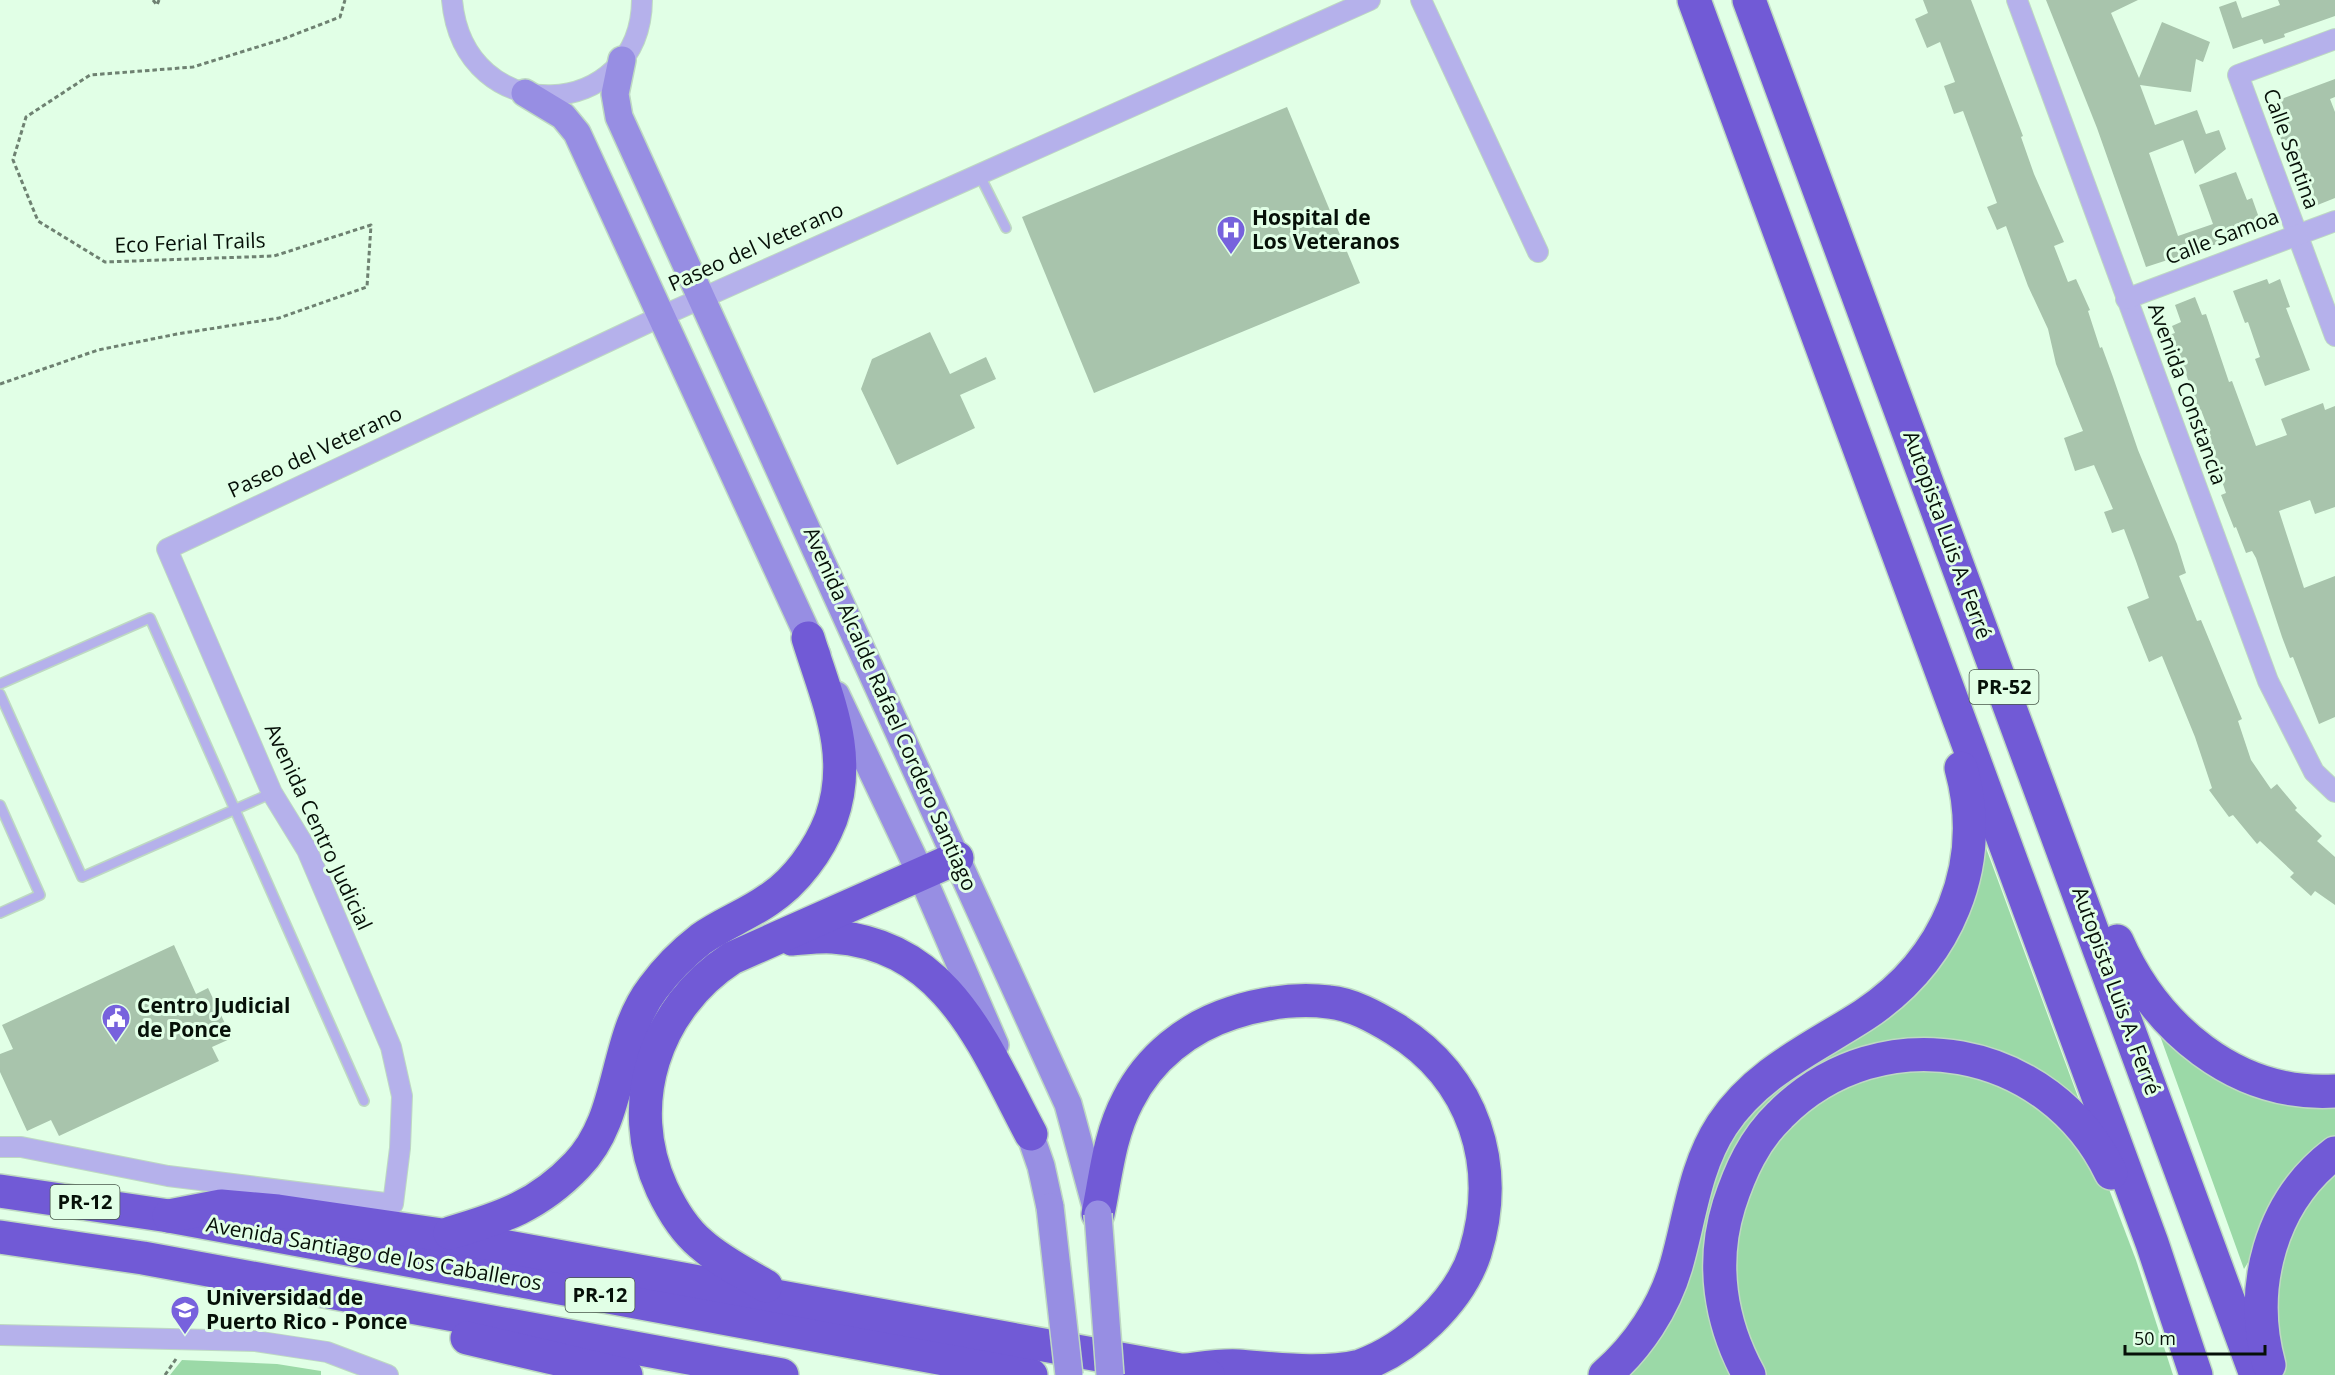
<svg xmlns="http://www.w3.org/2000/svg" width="2335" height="1375" font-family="'Open Sans',sans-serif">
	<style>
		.green { fill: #9bd9a7 }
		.building { fill: #a8c4ac }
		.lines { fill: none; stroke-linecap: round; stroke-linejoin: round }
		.lane-casing { stroke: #bed9c2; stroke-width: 12 }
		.street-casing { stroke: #bed9c2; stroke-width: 22 }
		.secondary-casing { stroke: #bed9c2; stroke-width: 30 }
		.highway-casing { stroke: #bed9c2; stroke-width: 36 }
		.path { stroke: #6e8171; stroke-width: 3; stroke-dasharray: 4.5 3; stroke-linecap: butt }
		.lane { stroke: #b5b1eb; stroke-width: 9 }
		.street { stroke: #b5b1eb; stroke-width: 20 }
		.secondary { stroke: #978ee3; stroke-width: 27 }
		.highway { stroke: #715ad6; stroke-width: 33 }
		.secondary-bridge-casing { stroke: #bed9c2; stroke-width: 30; stroke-linecap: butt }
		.secondary-bridge { stroke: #978ee3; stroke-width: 27 }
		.labels { text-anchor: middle; stroke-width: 6; stroke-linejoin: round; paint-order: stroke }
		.shield { fill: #e1ffe6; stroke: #48584b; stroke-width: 1.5 }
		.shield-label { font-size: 20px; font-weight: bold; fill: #061008 }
		.street-label { font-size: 21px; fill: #061008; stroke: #e1ffe6 }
		.poi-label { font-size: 21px; font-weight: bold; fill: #061008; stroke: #e1ffe6; text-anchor: start }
	</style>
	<rect width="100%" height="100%" fill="#e1ffe6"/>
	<g class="green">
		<path d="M1979,829l106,287 -58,-50 -26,-14 -43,-9h-68l-166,133 15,199h-117l122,-264 133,-92z"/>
		<path d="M2154,1019l181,82v35l-19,15 -72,118z"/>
		<path d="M1940,1064l110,41 57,79 29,76 37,115h-410l-21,-38 -14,-89 38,-106 69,-58z"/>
		<path d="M2335,1164v211h-53l-5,-15 1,-110z"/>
		<path d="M182,1360l95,4 44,7v4h-151z"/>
	</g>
	<g class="building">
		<path d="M1923,0h48l52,136 -2,1 13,37 30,68 -10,4 14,36 8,-3 14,31 -2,1 12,37 2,-1 11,30 25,73 39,94 9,29 -7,3 18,45 4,-1 41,99 -4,2 13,39 20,29 6,-5 20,24 -2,2 27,26 -5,5 18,16v48l-20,-14 -4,5 -21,-19 4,-4 -34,-32 -3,3 -24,-29 -4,2 -20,-27 3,-2 -17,-51 -33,-81 -13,6 -22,-55 22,-9 -13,-37 -12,-32 -12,4 -8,-21 9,-3 -19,-44 -19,6 -11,-33 19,-7 -27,-67 -8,-35 -20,-43 -22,-60 -9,4 -10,-23 10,-4 -34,-92 -9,3 -10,-28 11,-4 -15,-40 -13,6 -12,-29 13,-6z"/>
		<path d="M2046,0h92l-27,13 28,65 23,-56 48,20 -7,20 -7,-3 -5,33 -51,-7 15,40 42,-15 9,24 13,-4 7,19 -31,25 -12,-34 -34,13 29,83 35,-12 -14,-39 37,-13 11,28 5,-2 11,31 -117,38 -49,-139z"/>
		<path d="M2278,0h57v16l-51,18 1,3 -21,7 -2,-5 -29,10 -14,-42 17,-6 6,17 38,-13z"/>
		<path d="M2335,79v18l-5,2 5,13v86l-20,8 -25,-67 -8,3 -14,-38z"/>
		<path d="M1287,107l73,176 -266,110 -72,-176z"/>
		<path d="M2267,279l2,5 11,-5 10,28 -4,1 24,62 -45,16 -10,-27 5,-2 -12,-35 -3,1 -12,-32z"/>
		<path d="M2195,297l7,18 4,-1 23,68 3,-1 24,65 31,-11 -6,-16 42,-16 2,7 10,-4v101l-20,7 -5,-14 -31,11 25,77 31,-12v141l-16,7 -26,-67 -3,1 -8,-21 -26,-79 -4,-7 -6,2 -10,-26 -2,1 -13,-33 5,-2 -19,-55 4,-2 -10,-26 -3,1 -19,-59 -4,1 -6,-18 6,-2 -3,-7 9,-4 -6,-17z"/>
		<path d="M930,332l20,42 36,-17 10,22 -36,16 15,33 -78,37 -36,-76 11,-30z"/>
		<path d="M174,945l22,49 12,-6 24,50 -20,9 7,14 -160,75 -8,-16 -24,11 -27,-59v-18l13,-5 -11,-24z"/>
	</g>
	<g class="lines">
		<g class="lane-casing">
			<g id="lane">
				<path d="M979,174l27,54"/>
				<path d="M0,684l150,-66 214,483"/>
				<path d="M0,694l82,183 190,-84"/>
				<path d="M0,805l40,90 -40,18"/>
			</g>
		</g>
		<g class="street-casing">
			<g id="street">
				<path d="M452,0c12,132 189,122 190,0"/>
				<path d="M1421,0l117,252"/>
				<path d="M2017,0l251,681 46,91 21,20"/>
				<path d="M2335,39l-97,36 97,261"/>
				<path d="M2126,299l209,-78"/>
				<path d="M0,1147h21l147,29 225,28 7,-56 2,-52 -11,-49 -84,-197 -35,-57 -105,-244 495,-233 708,-316"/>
				<path d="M0,1335l255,6 72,11 61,23"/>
			</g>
		</g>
		<g class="secondary-casing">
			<g id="secondary">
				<path d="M622,60l-7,34 4,23 449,987 28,103"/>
				<path d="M525,93l38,23 14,17 240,522"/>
				<path d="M836,695l85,179 74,171"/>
				<path d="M1023,1114l18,52 9,41"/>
			</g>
		</g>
		<g class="highway-casing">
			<g id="highway">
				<path d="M1694,0l458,1243 44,132"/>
				<path d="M1749,0l507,1375"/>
				<path d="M792,939c14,-1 28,-3 41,-2 115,8 151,109 198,197"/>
				<path d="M2117,941c38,86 118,156 218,150"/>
				<path d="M0,1191l169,25 862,159"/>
				<path d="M1098,1214c8,-39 11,-78 30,-114 21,-42 60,-73 104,-87 31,-10 64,-15 97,-11 23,2 46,15 66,27 79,49 107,136 80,224 -16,49 -67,96 -115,113 -40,9 -81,3 -122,0 -17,-1 -35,2 -52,4"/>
				<path d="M169,1216l52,-10 57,5 164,24 766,140"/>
				<path d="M450,1233c52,-15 89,-28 127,-68 47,-48 36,-125 76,-177 14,-19 30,-35 48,-49 21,-15 46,-24 67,-39 28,-18 51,-50 63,-81 23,-65 -4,-119 -23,-181"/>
				<path d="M0,1237l143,21 639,117"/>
				<path d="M766,1286c-22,-13 -46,-25 -65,-42 -17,-14 -30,-36 -39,-55 -39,-85 -7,-181 70,-231l225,-100"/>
				<path d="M467,1338l159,37"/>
				<path d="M2269,1365c-21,-77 1,-163 66,-212"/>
				<path d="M1605,1375c33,-28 59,-68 71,-109 14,-48 18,-98 46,-141 35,-53 91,-77 142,-110 83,-55 124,-149 97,-247"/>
				<path d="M1749,1375c-29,-53 -38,-112 -20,-170 11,-34 25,-65 51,-90 101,-102 270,-70 331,58"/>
			</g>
		</g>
		<g class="path">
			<path d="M153,0l4,5 2,-5"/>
			<path d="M0,384l98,-34 79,-16 102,-16 88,-31 4,-62 -97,31 -169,6 -67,-41 -25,-61 13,-43 64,-42 103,-8 90,-28 57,-22 5,-17"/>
			<path d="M165,1375l11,-16"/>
		</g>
		<use href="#lane" class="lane"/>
		<use href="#street" class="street"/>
		<use href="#secondary" class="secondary"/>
		<use href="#highway" class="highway"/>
		<g class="secondary-bridge-casing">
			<g id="secondary-bridge">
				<path d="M1050,1207l19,168"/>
				<path d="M1098,1214l12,161"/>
			</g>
		</g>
		<use href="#secondary-bridge" class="secondary-bridge"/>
	</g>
	<defs>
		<g id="hospital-pin" transform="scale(1.5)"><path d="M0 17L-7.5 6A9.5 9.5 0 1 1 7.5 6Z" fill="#7762dd" stroke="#e1ffe6"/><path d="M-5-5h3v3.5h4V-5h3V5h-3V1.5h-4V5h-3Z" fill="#fff"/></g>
		<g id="civic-pin" transform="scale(1.5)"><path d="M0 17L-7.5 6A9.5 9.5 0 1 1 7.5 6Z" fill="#7762dd" stroke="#e1ffe6"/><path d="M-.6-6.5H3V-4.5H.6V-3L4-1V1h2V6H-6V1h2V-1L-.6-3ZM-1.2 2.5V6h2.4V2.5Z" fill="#fff"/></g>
		<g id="university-pin" transform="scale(1.5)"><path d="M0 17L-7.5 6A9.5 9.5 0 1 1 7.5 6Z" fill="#7762dd" stroke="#e1ffe6"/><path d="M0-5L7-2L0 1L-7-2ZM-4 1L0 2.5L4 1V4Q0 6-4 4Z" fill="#fff"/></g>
	</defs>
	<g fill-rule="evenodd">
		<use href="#hospital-pin" x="1231" y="230"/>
		<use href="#civic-pin" x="116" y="1018"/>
		<use href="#university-pin" x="185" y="1310"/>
	</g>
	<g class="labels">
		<g class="shield">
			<rect x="1969.5" y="670" width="69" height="34" rx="4.5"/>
			<rect x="50.5" y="1185" width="69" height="34" rx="4.5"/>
			<rect x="565.5" y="1278" width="69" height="34" rx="4.5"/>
		</g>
		<g class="shield-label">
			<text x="2004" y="694">PR-52</text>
			<text x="85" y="1209">PR-12</text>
			<text x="600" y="1302">PR-12</text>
		</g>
		<g class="street-label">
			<text transform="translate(2291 149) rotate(70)" y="7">Calle Sentina</text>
			<text transform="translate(2222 237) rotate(-21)" y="7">Calle Samoa</text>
			<text transform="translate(190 243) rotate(-2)" y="7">Eco Ferial Trails</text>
			<text transform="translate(756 247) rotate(-24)" y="7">Paseo del Veterano</text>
			<text transform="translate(2187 394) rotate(70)" y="7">Avenida Constancia</text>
			<text transform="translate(315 452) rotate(-25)" y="7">Paseo del Veterano</text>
			<text transform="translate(1947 535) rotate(70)" y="7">Autopista Luis A. Ferré</text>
			<text transform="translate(890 709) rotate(66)" y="7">Avenida Alcalde Rafael Cordero Santiago</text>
			<text transform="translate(318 827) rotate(65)" y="7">Avenida Centro Judicial</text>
			<text transform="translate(2116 991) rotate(70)" y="7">Autopista Luis A. Ferré</text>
			<text transform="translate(374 1254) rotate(10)" y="7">Avenida Santiago de los Caballeros</text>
		</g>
		<g class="poi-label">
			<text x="1252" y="225">Hospital de<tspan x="1252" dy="24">Los Veteranos</tspan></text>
			<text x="137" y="1013">Centro Judicial<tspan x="137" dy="24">de Ponce</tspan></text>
			<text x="206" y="1305">Universidad de<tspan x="206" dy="24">Puerto Rico - Ponce</tspan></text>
		</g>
	</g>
	<path d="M2125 1345v9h140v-9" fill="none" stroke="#061008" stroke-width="3"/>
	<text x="2134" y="1345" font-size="18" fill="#061008" stroke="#e1ffe6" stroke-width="4.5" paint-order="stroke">50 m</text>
</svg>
